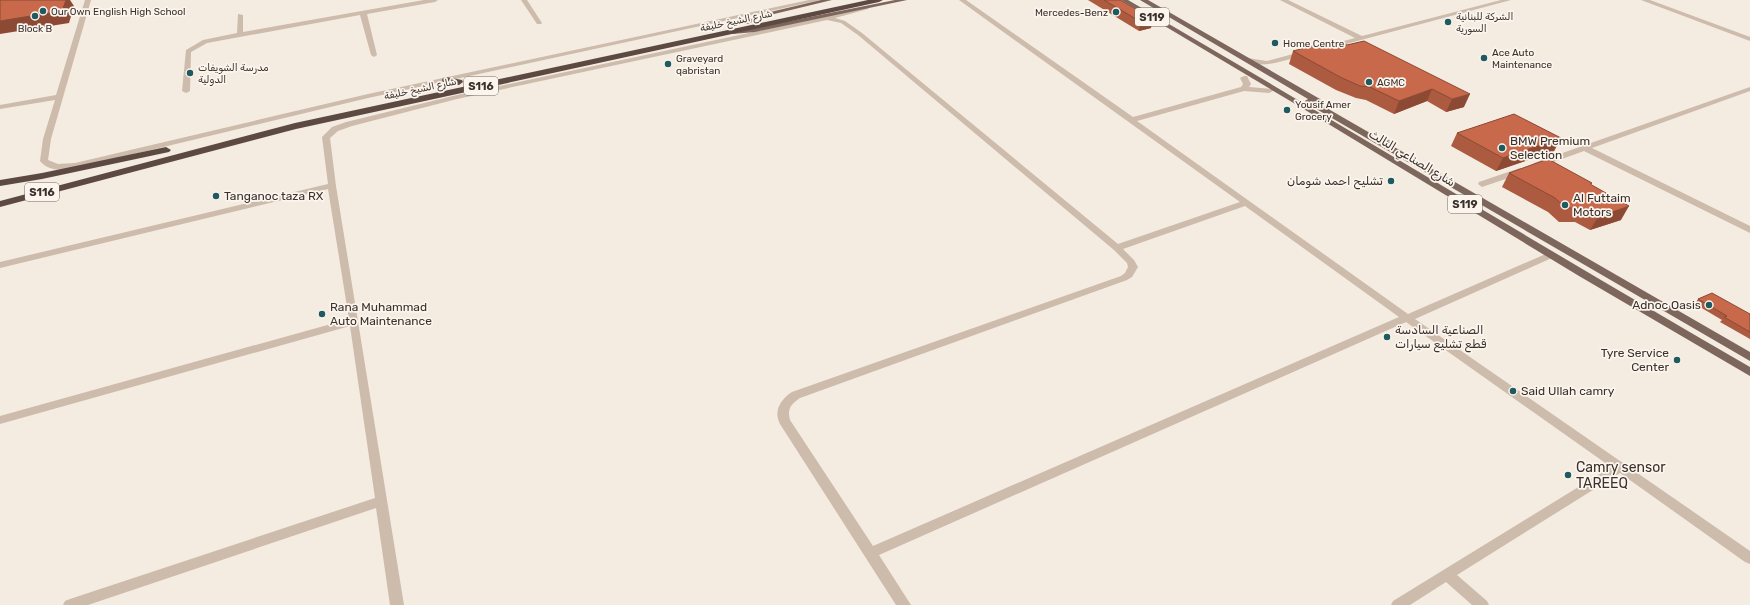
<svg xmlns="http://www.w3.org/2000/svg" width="1750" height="605" font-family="Rubik,'Noto Sans Arabic',sans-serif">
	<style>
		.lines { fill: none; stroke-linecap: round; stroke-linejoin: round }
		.minor { fill: #cdbbac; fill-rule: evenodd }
		.major { fill: #7d675c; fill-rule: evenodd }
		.highway { fill: #5c4a42; fill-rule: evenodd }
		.wall { fill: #ac5a40 }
		.shaded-wall { fill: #8c4a34 }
		.building { fill: #c8694b; stroke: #8c4a34 }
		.poi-dot { fill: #1f5a5e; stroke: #fbf5ee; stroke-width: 1.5 }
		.labels { text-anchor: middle; stroke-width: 3.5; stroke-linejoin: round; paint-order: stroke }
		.far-poi-label { font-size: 10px; fill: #3b302b; stroke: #fbf5ee; text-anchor: start }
		.far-street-label { font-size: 10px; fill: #3b302b; stroke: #fbf5ee }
		.shield { fill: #fbf5ee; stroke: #756b66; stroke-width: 1 }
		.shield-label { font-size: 11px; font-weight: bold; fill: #3b302b }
		.poi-label { font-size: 12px; fill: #3b302b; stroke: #fbf5ee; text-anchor: start }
		.street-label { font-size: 12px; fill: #3b302b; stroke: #fbf5ee }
		.near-poi-label { font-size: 14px; fill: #3b302b; stroke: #fbf5ee; text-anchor: start }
	</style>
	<rect width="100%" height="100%" fill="#f4ebe1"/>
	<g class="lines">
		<g class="minor">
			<path d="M85,0h6l-40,139 -3,21 10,4 17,-1 293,-69 441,-94h12l-453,98 -288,69c-13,3 -30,6 -40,-6l3,-22 12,-39 -55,9v-4l56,-10z"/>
			<path d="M424,0h14l-3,2 -68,12 10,41 -3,2 -3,-2 -11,-40 -153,28 -16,9 -1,39 -4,2 -4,-2 4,-41 17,-10 34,-7 1,-19 5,1v17z"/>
			<path d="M521,0h6l15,23 -1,1h-4z"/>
			<path d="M959,0h7l167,117 108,-30 2,-3 -3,-6 4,-2h3l4,8 -2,3 23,2 1,2 -4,2 -25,-2 -107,30 271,193 140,-61h6l2,2 -2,2 -139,62 335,232v13l-5,-2 -125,-89 -163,102 30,26 2,4h-17l-26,-23 -36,23h-19l2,-4 218,-134 -205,-145 -527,233 32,50h-15l-116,-181c-7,-13 1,-25 12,-32l329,-116 4,-3 3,-6 -1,-4 -13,-13 -256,-215 -17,-12 -14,-3 -370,79 -105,27 -14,5 -8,7 6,48 68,419h-14l-14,-97 -288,97h-25l2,-4 5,-2 305,-101 -25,-172 -350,98v-8l349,-97 -21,-130 -328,79v-6l328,-78 -6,-47 10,-10 14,-5 111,-27 367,-78 42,-11 3,2 -1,1 -33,9 10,3 17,12 256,211 122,-42zM1245,206l154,111 -526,229 -83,-126c-3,-11 1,-16 10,-22l327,-118 5,-3 6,-10 -4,-7 -11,-11z"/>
			<path d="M1280,0h8l74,36 139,-36h10l-180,48 -3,-2 1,-1 26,-7z"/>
			<path d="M1641,0h9l100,37v4z"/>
			<path d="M1304,51l2,1v2c-16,5 -47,17 -63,6l4,-2 20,3z"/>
			<path d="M1750,87v4l-158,57 158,78v7l-166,-82 -44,16h-6l-1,-2 1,-2z"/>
			<path d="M1520,168l4,3 -1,2 -41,14 -4,-3 1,-2z"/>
		</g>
		<g class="major">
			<path d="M821,0h11l-62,15 -23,9 -5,-1 24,-10z"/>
			<path d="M895,0h12l-152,32 -22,2 -3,-2 3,-2 22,-2z"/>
			<path d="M1121,0h7c208,121 414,247 622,367v9l-171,-100 -282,-171z"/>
			<path d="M1140,0h8l172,99 1,2 -3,2 432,249v9l-444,-258 -1,-2 3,-2z"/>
		</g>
		<g class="highway">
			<path d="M868,0h15l-4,2 -583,127 -296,78v-6l295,-78z"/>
			<path d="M446,77l16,3 1,2 -4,3 -16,-3 -1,-2 1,-2z"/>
			<path d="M166,147l5,3 -2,2 -127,27 -42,7v-6l42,-7z"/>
		</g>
	</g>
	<g class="wall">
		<path d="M1088,0h32l31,28 -12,3z"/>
		<path d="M1364,41l100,66 -18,5 -19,-11 -33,13 -28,-14 -10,-2 -20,-8 -47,-26 4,-13 54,-6z"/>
		<path d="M1457,133l104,5 -7,13 -58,20 -45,-25z"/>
		<path d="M1509,173l82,12 30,35 -31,10 -15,-8h-16l-11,-10 -46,-25z"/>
		<path d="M1698,299l52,15v25l-30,-17 2,-2 -27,-16z"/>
	</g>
	<g class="shaded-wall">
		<path d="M66,0h4l4,6 -5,17 -69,11v-13z"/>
		<path d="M1153,19l-2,9 -12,3 2,-9z"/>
		<path d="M1432,89l-5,12 -33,13 5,-13z"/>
		<path d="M1470,94l-6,13 -18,5 6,-13z"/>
		<path d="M1561,138l-7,13 -58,20 7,-13z"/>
		<path d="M1629,206l-8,14 -31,10 8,-13z"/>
	</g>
	<g class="building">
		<path d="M0,0h66l-4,11 -62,10z"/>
		<path d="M1104,0h16l33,19 -12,3z"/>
		<path d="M1364,41l106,53 -18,5 -20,-10 -33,12 -29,-14 -10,-1 -20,-9 -47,-26 23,-6 5,3 20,-6 6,3z"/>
		<path d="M1514,114l47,24 -58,20 -46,-25z"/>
		<path d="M1548,159l44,24 -2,1 39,22 -31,11 -15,-9h-17l-11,-10 -46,-25z"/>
		<path d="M1712,293l38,21v18l-26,-15 3,-1 -29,-17z"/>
	</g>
	<g class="poi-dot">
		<circle cx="43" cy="11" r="4"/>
		<circle cx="1116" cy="12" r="4"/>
		<circle cx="35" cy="16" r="4"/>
		<circle cx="1448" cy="22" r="4"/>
		<circle cx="1275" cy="43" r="4"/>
		<circle cx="1484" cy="58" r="4"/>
		<circle cx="668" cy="64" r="4"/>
		<circle cx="190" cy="73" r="4"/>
		<circle cx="1369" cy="82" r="4"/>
		<circle cx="1287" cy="110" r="4"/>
		<circle cx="1502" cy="148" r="4"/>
		<circle cx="1391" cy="181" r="4"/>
		<circle cx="216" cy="196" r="4"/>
		<circle cx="1565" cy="205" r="4"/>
		<circle cx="1709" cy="305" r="4"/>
		<circle cx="322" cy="314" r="4"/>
		<circle cx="1387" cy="337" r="4"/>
		<circle cx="1677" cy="360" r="4"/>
		<circle cx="1513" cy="391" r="4"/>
		<circle cx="1568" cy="475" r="4"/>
	</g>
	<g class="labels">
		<g class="far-poi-label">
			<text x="51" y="15">Our Own English High School</text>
			<text x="1108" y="16" text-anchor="end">Mercedes-Benz</text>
			<text x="1456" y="20">الشركة للبنانية<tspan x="1456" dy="12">السورية</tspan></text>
			<text x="35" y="32" text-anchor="middle">Block B</text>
			<text x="1283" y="47">Home Centre</text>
			<text x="1492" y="56">Ace Auto<tspan x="1492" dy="12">Maintenance</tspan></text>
			<text x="676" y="62">Graveyard<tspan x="676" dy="12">qabristan</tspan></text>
			<text x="198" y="71">مدرسة الشويفات<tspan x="198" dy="12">الدولية</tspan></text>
			<text x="1377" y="86">AGMC</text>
			<text x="1295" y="108">Yousif Amer<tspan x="1295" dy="12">Grocery</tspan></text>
		</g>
		<g class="far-street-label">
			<text transform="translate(736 20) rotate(-12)" y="4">شارع الشيخ خليفة</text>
			<text transform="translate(420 88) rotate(-12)" y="4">شارع الشيخ خليفة</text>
		</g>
		<g class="shield">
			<rect x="1135" y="8" width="34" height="18" rx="3"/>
			<rect x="464" y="77" width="34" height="18" rx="3"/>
			<rect x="25" y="183" width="34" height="18" rx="3"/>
			<rect x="1448" y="195" width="34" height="18" rx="3"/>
		</g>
		<g class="shield-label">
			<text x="1152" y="21">S119</text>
			<text x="481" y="90">S116</text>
			<text x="42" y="196">S116</text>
			<text x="1465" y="208">S119</text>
		</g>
		<g class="poi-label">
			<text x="1510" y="145">BMW Premium<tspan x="1510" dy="14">Selection</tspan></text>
			<text x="1383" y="185" text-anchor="end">تشليح احمد شومان</text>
			<text x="224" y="200">Tanganoc taza RX</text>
			<text x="1573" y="202">Al Futtaim<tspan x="1573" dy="14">Motors</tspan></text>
			<text x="1701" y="309" text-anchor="end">Adnoc Oasis</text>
			<text x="330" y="311">Rana Muhammad<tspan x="330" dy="14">Auto Maintenance</tspan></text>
			<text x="1395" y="334">الصناعية السادسة<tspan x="1395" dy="14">قطع تشليع سيارات</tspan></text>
			<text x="1669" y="357" text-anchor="end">Tyre Service<tspan x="1669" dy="14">Center</tspan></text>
			<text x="1521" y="395">Said Ullah camry</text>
		</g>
		<g class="street-label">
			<text transform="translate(1412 158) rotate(31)" y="4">شارع الصناعي الثالث</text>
		</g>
		<g class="near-poi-label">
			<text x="1576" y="472">Camry sensor<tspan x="1576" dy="16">TAREEQ</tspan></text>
		</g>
	</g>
</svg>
